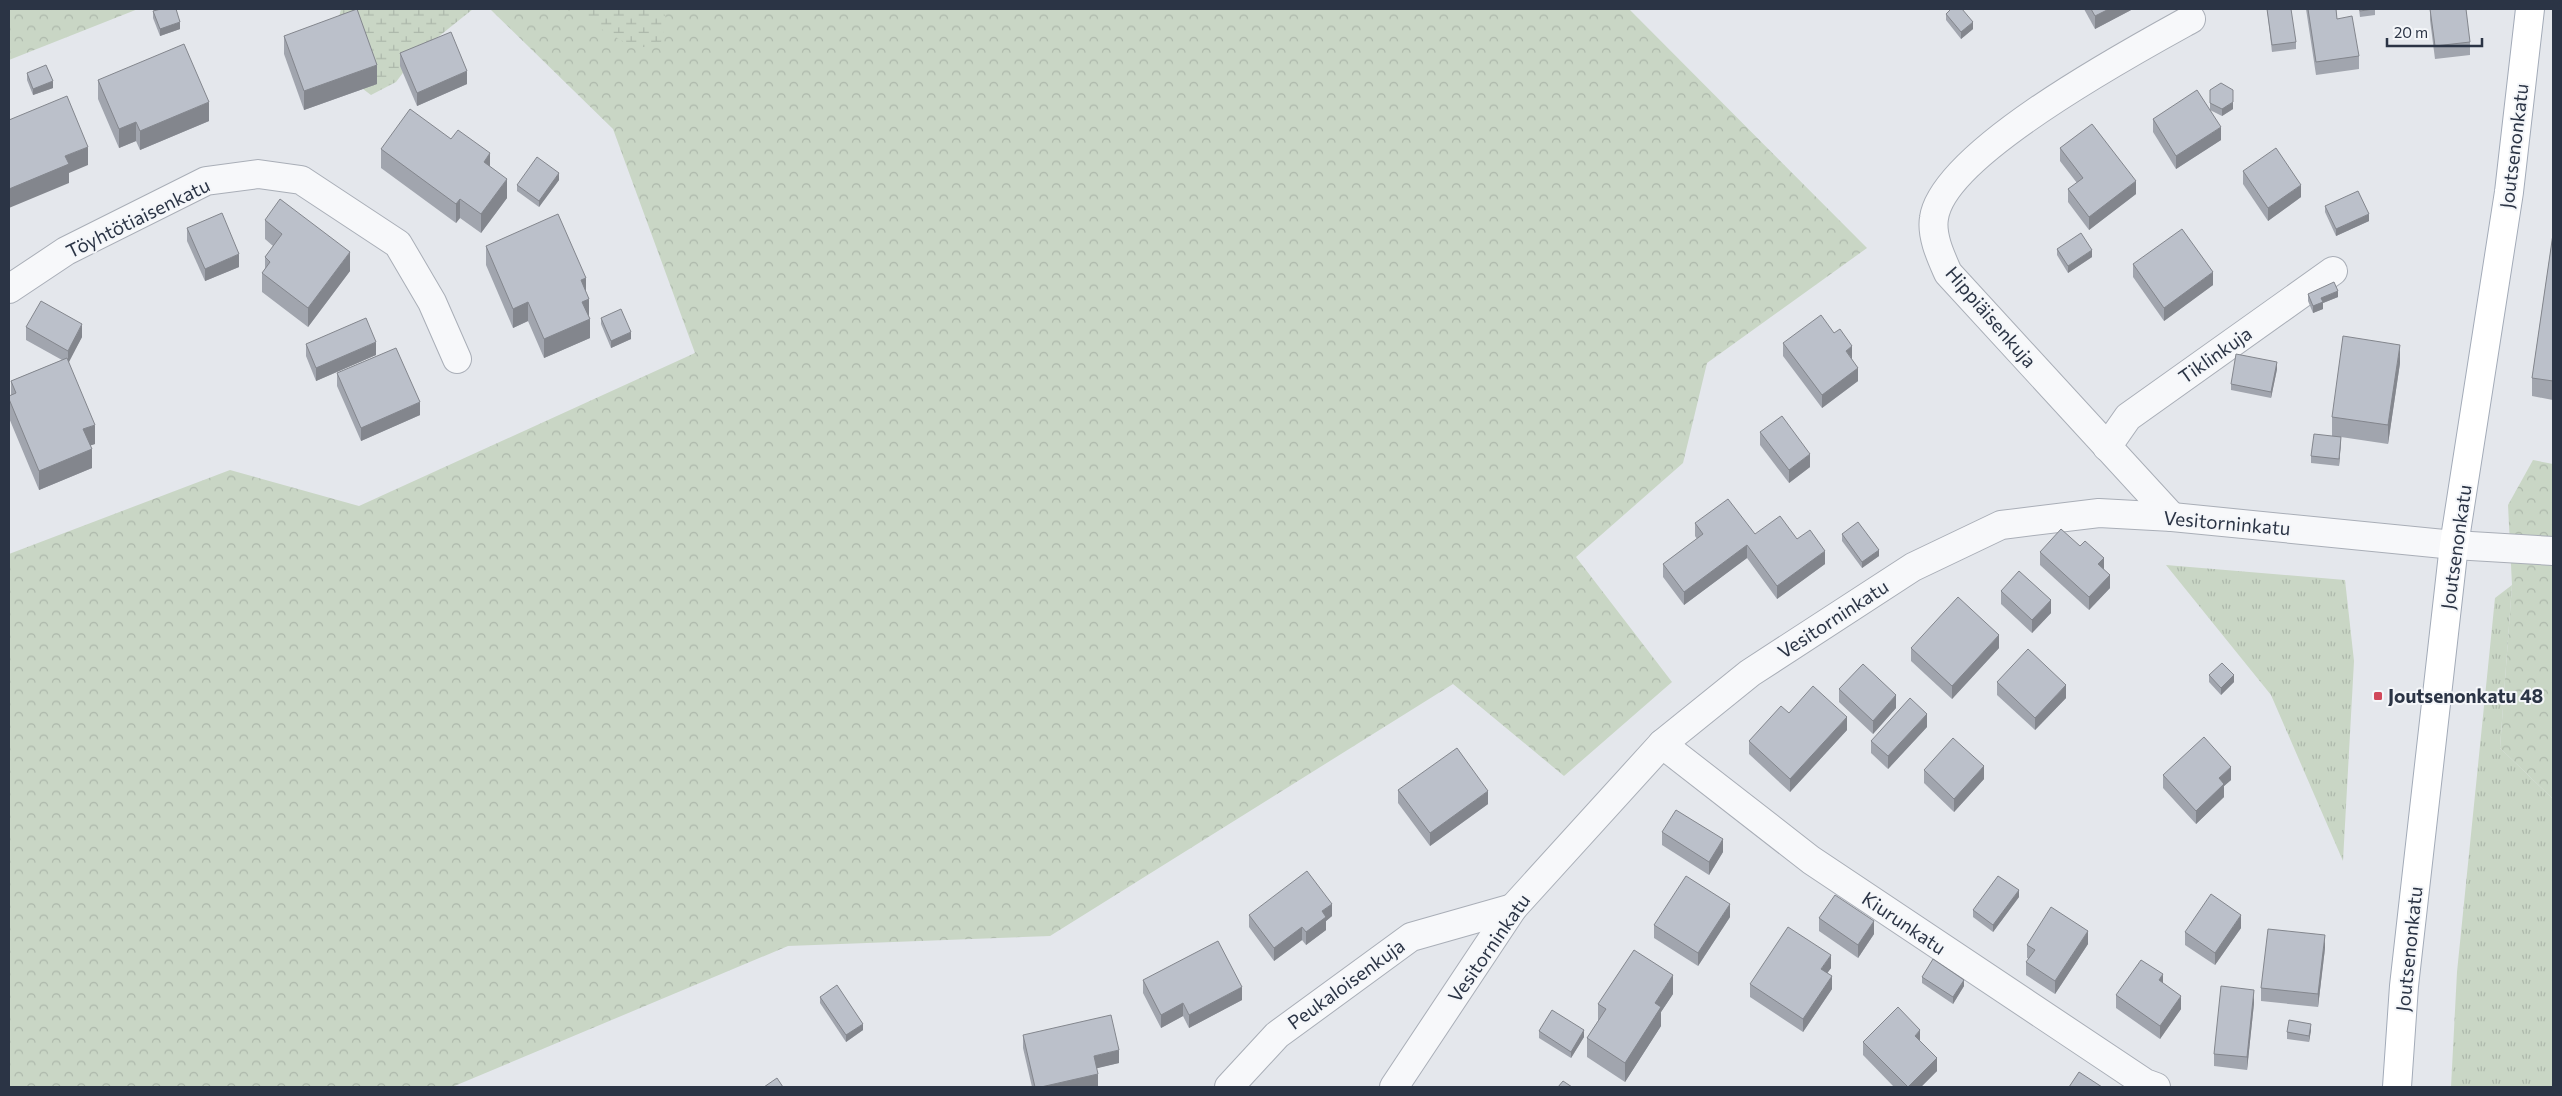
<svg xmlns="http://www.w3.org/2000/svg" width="2562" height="1096" font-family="Commissioner,sans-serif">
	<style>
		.grass { fill: url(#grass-tufts) }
		.forest { fill: url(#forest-crowns) }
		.wetland { fill: url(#wetland-marsh) }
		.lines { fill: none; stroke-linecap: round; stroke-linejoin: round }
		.minor-casing { stroke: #a9aeb7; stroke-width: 30 }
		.major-casing { stroke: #a3abb8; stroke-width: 30 }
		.minor { stroke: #f7f8fa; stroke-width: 28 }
		.major { stroke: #fff; stroke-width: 28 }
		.wall { fill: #a1a5ae }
		.shaded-wall { fill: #83868d }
		.building { fill: #bbc0ca; stroke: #83868d }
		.poi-dot { fill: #d1495b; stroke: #f4f6f9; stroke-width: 2 }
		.labels { text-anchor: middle; stroke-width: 4; stroke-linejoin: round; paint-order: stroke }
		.street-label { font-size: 19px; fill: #2b3445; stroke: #f4f6f9 }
		.poi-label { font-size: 19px; font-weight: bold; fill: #2b3445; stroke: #f4f6f9; text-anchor: start }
	</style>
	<defs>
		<pattern id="grass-tufts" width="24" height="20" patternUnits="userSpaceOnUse" patternTransform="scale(1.25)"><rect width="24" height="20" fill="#c9d6c5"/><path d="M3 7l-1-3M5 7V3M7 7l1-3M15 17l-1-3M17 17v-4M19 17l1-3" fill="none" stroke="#adb8ab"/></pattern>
		<pattern id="forest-crowns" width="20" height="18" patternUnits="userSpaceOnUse" patternTransform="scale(1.25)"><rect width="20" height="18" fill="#c9d6c5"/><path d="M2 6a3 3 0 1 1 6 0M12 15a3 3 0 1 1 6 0" fill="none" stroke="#adb8ab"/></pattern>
		<pattern id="wetland-marsh" width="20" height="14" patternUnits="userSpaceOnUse" patternTransform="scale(1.25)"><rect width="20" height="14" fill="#c9d6c5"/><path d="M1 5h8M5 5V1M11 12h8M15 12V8" fill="none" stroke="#adb8ab"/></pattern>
	</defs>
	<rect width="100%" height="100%" fill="#e4e7ec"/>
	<g class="grass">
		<path d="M2166,565l179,15 9,81 -11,200 -72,-166z"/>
		<path d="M2512,585l-12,163 53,51v288h-102l6,-115 38,-374z"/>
	</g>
	<g class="forest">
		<path d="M9,9h129l-129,51z"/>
		<path d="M490,9h1139l238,239 -160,115 -24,100 -107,94 96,125 -108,94 -111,-92 -403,252 -262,10 -336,141h-443v-533l221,-84 129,36 336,-153 -82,-224z"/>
		<path d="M2533,460l20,4v335l-53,-51 12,-163 -4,-80z"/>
	</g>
	<g class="wetland">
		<path d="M341,9h132l-55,44 -22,29 -25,13 -24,-18 -11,-47z"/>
		<path d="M566,9h96l4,9 -5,27 -26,3z"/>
	</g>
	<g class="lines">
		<g class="minor-casing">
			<g id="minor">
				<path d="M9,289l57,-38 140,-70 52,-7 43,6 97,64 34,58 25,57"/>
				<path d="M2107,447l21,-30 205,-146"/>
				<path d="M2172,517l-224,-244c-7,-16 -17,-37 -14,-55 9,-65 199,-167 257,-199"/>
				<path d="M1662,744l149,116 334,223 11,4"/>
				<path d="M1229,1087l48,-52 134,-98 102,-29"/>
				<path d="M1394,1087l119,-179 149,-164 88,-71 163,-106 88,-42 98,-12 73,4 282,28 99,6"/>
			</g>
		</g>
		<g class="major-casing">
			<path id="major" d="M2397,1087l7,-101 50,-441 55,-353 21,-183"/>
		</g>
		<use href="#minor" class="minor"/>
		<use href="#major" class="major"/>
	</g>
	<g class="wall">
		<path d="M2084,9h49l-38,20z"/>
		<path d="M2267,9l29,33v7l-24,3z"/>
		<path d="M2306,9h30l1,10 22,37v13l-43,6z"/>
		<path d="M2359,9h16v6l-15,2z"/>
		<path d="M2430,9l40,33v13l-35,4 -5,-39z"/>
		<path d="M153,11l27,18 -20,7 -7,-18z"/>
		<path d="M1946,14l27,15 -12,10 -15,-19z"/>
		<path d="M284,36l93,48 -73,26 -20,-56z"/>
		<path d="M400,53l67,31 -50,22 -17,-40z"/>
		<path d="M27,73l26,15 -20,7 -6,-15z"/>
		<path d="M98,80l111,41 -69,29 -4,-9 -17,7 -21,-49z"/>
		<path d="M2210,90l23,19 -11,7 -12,-6z"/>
		<path d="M2153,119l68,21 -45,29 -23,-37z"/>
		<path d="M2060,148l76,46 -47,36 -21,-28v-13l9,-6 -17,-22z"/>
		<path d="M381,149l109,18 17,31 -26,35 -21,-15 -4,5 -75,-55z"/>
		<path d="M2243,171l58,26 -33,24 -25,-37z"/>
		<path d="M559,180l-20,27 -22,-16v-6z"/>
		<path d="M2325,206l44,15 -33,15 -11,-24z"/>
		<path d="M265,220l85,51 -42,56 -46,-35v-19l3,-4v-12l8,-11 -8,-7z"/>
		<path d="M187,228l52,39 -34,14 -18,-40z"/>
		<path d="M2553,234v166l-21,-4v-18z"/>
		<path d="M486,246l100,46 4,46 -46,20 -16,-37 -15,7 -27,-63z"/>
		<path d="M2057,249l35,8 -24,16 -11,-18z"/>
		<path d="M2133,264l80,21 -49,36 -31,-44z"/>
		<path d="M2308,294l30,3 -15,6v6l-10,4 -5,-12z"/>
		<path d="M601,318l30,21 -20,9 -10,-24z"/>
		<path d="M26,327l56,10 -14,25 27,82 -5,1 2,23 -53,22 -30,-72v-22l2,-1v-14l51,-21 -36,-20z"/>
		<path d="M1834,333l18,26 6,22 -36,27 -39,-52v-13z"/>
		<path d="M306,344l70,11 -60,26 -10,-25z"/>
		<path d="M2400,363l-12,81 -47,-7 -2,29 -28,-3v-7l21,-20v-19z"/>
		<path d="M2277,369l-6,29 -40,-8v-6z"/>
		<path d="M337,373l83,42 -59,26 -24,-55z"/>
		<path d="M1760,432l50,35 -21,16 -29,-38z"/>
		<path d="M1695,523l60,11 42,5 28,25 -48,35 -30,-41 -63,47 -21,-28v-13l34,-25 -2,-3z"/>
		<path d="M1842,534l37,22 -17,12 -20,-27z"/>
		<path d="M2040,552l64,17 6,19 -21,22 -49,-45z"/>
		<path d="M2001,591l50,22 -19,20 -31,-29z"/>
		<path d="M1911,648h88l-47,51 -41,-38z"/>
		<path d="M2209,675l25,7 -13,13 -12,-13z"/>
		<path d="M1997,682l69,16 -31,32 -38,-35z"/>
		<path d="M1839,689l57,19 -23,26 -34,-32z"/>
		<path d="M1789,713l58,17 -57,62 -41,-38v-13z"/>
		<path d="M1927,727l-39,42 -17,-16v-12z"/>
		<path d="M1924,770l60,9 -30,33 -30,-29z"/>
		<path d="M2163,775l68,5 -7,6v11l-28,27 -33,-36z"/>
		<path d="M1398,790l90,14 -58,42 -32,-43z"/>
		<path d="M1662,832l61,20 -14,23 -47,-30z"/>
		<path d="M2019,897l-26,35 -20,-15v-7z"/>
		<path d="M1249,915l83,1 -6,5v9l-20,15 -4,-5 -28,21 -25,-34z"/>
		<path d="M1730,917l-32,49 -44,-28v-13z"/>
		<path d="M1819,918l55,16 -16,24 -39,-27z"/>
		<path d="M2241,928l-26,37 -30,-20v-13z"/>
		<path d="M2088,944l-33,50 -29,-19v-13l3,-3 -2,-1v-13z"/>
		<path d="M2325,948l-7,59 -57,-6v-13z"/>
		<path d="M1831,968l-4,5 5,16 -29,43 -53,-35v-13z"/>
		<path d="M1922,977l42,9 -11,18 -31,-21z"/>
		<path d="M1143,980l99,20 -53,28 -6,-12 -22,12 -18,-35z"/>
		<path d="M2163,983l18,26 -21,30 -44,-31v-13z"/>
		<path d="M1673,994l-12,18v14l-36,56 -38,-25v-19l11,-17v-17z"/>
		<path d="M820,997l43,33 -17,12 -26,-39z"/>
		<path d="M2254,1003l-7,67 -33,-4v-12z"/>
		<path d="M2311,1030l-2,12 -22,-3v-7z"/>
		<path d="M1539,1031l45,6 -13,21 -32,-20z"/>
		<path d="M1023,1035l96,28 -23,5 2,19h-66l-9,-39z"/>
		<path d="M1863,1042l74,29 -16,16h-27l-31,-32z"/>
	</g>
	<g class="shaded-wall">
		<path d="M2109,9h24l-38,20v-13z"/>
		<path d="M180,22v7l-20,7v-7z"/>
		<path d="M1973,22v7l-12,10v-7z"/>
		<path d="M377,65v19l-73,26v-19z"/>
		<path d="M467,71v13l-50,22v-13z"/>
		<path d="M53,81v7l-20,7v-6z"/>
		<path d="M209,102v19l-69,29v-19z"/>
		<path d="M2233,102v7l-11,7v-7z"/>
		<path d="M136,122v19l-17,7v-19z"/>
		<path d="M2221,127v13l-45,29v-13z"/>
		<path d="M88,147v18l-19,8v10l-60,25v-19l56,-33z"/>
		<path d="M490,153v19l-6,-10z"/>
		<path d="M559,173v7l-20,27v-6z"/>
		<path d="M507,179v19l-26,35v-19z"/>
		<path d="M2136,181v13l-47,36v-13z"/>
		<path d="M2301,185v12l-33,24v-13z"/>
		<path d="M460,199v19l-4,5v-19z"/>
		<path d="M2369,214v7l-33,15v-7z"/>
		<path d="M2092,250v7l-24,16v-7z"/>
		<path d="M350,252v19l-42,56v-19z"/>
		<path d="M239,254v13l-34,14v-12z"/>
		<path d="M2213,272v13l-49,36v-13z"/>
		<path d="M586,278v19l-5,-17z"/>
		<path d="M2338,291v6l-15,6v6l-10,4v-7l8,-8z"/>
		<path d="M589,299v19l-7,-16z"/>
		<path d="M528,302v19l-15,7v-19z"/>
		<path d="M590,319v19l-46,20v-19z"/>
		<path d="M82,324v13l-14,27v-13z"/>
		<path d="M631,332v7l-20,9v-7z"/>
		<path d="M376,342v13l-60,26v-13z"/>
		<path d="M2400,345v18l-12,81v-19z"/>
		<path d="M1852,346v13l-6,-8z"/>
		<path d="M2277,362v7l-6,29v-6z"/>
		<path d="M1858,368v13l-36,27v-13z"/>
		<path d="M420,402v13l-59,26v-13z"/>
		<path d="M95,425v19l-12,4v-19z"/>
		<path d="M2341,437v6l-2,23v-7z"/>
		<path d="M92,449v19l-53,22v-19z"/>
		<path d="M1810,454v13l-21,16v-13z"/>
		<path d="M1747,545v13l-63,47v-13z"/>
		<path d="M1879,550v6l-17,12v-6z"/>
		<path d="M1825,551v13l-48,35v-13z"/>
		<path d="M2104,558v13l-6,-7z"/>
		<path d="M2110,575v13l-21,22v-13z"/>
		<path d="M2051,600v13l-19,20v-13z"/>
		<path d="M1999,635v13l-47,51v-13z"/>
		<path d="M2234,675v7l-13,13v-7z"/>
		<path d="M2066,685v13l-31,32v-12z"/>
		<path d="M1896,695v13l-23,26v-13z"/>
		<path d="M1927,714v13l-39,42v-13z"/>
		<path d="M1847,717v13l-57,62v-13z"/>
		<path d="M1984,766v13l-30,33v-13z"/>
		<path d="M2231,767v13l-7,6v11l-28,27v-13l23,-33z"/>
		<path d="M1488,791v13l-58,42v-13z"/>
		<path d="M1723,839v13l-14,23v-13z"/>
		<path d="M2019,890v7l-26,35v-7z"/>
		<path d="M1332,904v12l-6,5v9l-20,15v-13l16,-21z"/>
		<path d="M1730,904v13l-32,49v-13z"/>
		<path d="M2241,915v13l-26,37v-12z"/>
		<path d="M1874,921v13l-16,24v-13z"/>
		<path d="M1302,927v13l-28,21v-13z"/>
		<path d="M2088,931v13l-33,50v-13z"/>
		<path d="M2325,935v13l-7,59v-13z"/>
		<path d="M1831,955v13l-10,14v-13z"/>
		<path d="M2163,974v13l-4,-7z"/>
		<path d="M1673,975v19l-12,18v14l-36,56v-19l30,-60z"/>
		<path d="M1832,976v13l-29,43v-13z"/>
		<path d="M1964,980v6l-11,18v-7z"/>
		<path d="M1242,987v13l-53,28v-13z"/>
		<path d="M2254,990v13l-7,67v-13z"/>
		<path d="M2181,996v13l-21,30v-13z"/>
		<path d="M1183,1003v13l-22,12v-13z"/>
		<path d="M863,1024v6l-17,12v-7z"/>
		<path d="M2311,1024v6l-2,12v-6z"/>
		<path d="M1584,1030v7l-13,21v-6z"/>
		<path d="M1920,1030v13l-5,-7z"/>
		<path d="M1119,1050v13l-25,6v-13z"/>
		<path d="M1937,1058v13l-16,16h-13z"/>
		<path d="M1098,1074v13h-57z"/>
	</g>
	<g class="building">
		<path d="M161,9h15l4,13 -20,7 -7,-18z"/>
		<path d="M357,9l20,56 -73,26 -20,-55z"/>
		<path d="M1951,9h11l11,13 -12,10 -15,-18z"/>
		<path d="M2091,9h18l-14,7z"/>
		<path d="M2267,9h24l5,33 -24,3z"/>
		<path d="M2308,9h28l1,10 15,-3 7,40 -43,6z"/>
		<path d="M2360,9h13l-13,2z"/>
		<path d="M2430,9h36l4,33 -35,4z"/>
		<path d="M451,32l16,39 -50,22 -17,-40z"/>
		<path d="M184,44l25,58 -69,29 -4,-9 -17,7 -21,-49z"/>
		<path d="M46,65l7,16 -20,8 -6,-16z"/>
		<path d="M2221,83l12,7v12l-11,7 -12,-6v-13z"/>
		<path d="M2197,90l24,37 -45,29 -23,-37z"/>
		<path d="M67,96l21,51 -23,9 4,8 -60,25v-69z"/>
		<path d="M410,109l41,30 7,-9 32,23 -6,9 23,17 -26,35 -21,-15 -4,5 -75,-55z"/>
		<path d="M2092,124l44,57 -47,36 -21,-28 15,-11 -23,-30z"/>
		<path d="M2276,148l25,37 -33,23 -25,-37z"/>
		<path d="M537,157l22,16 -20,28 -22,-16z"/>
		<path d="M2358,191l11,23 -33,15 -11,-23z"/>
		<path d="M280,199l70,53 -42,56 -46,-35 8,-11 -5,-5 17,-23 -17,-14z"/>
		<path d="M222,213l17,41 -34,15 -18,-41z"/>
		<path d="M558,214l28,64 -5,2 8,19 -7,3 8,17 -46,20 -16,-37 -15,7 -27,-63z"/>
		<path d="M2182,229l31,43 -49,36 -31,-44z"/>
		<path d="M2081,233l11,17 -24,16 -11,-17z"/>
		<path d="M2553,234v147l-21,-3z"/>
		<path d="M2334,282l4,9 -17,7 2,4 -10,4 -5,-12z"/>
		<path d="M41,301l41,23 -14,27 -42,-24z"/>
		<path d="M621,309l10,23 -20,9 -10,-23z"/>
		<path d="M1821,315l13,18 6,-4 12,17 -6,5 12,17 -36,27 -39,-52z"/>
		<path d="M366,318l10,24 -60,26 -10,-24z"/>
		<path d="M2343,336l57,9 -12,80 -56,-8z"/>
		<path d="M396,348l24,54 -59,26 -24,-55z"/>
		<path d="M2236,354l41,8 -6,30 -40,-8z"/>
		<path d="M67,358l28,67 -12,4 9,20 -53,22 -30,-72v-3l7,-3 -5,-12z"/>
		<path d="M1782,416l28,38 -21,16 -29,-38z"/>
		<path d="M2314,434l27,3 -2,22 -28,-3z"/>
		<path d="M1728,499l27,35 25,-18 17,23 13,-9 15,21 -48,35 -30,-41 -63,47 -21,-28 40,-30 -8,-11z"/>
		<path d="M1858,522l21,28 -17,12 -20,-28z"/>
		<path d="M2061,529l19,17 5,-5 19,17 -6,6 12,11 -21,22 -49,-45z"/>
		<path d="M2019,571l32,29 -19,20 -31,-29z"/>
		<path d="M1958,597l41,38 -47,51 -41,-38z"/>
		<path d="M2028,649l38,36 -31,33 -38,-36z"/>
		<path d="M2222,663l12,12 -13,13 -12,-13z"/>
		<path d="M1863,664l33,31 -23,26 -34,-32z"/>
		<path d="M1813,686l34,31 -57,62 -41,-38 32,-35 8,7z"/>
		<path d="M1910,698l17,16 -39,42 -17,-15z"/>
		<path d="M2204,737l27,30 -12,11 5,6 -28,27 -33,-36z"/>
		<path d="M1953,738l31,28 -30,33 -30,-29z"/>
		<path d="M1457,748l31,43 -58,42 -32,-43z"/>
		<path d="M1676,810l47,29 -14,23 -47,-30z"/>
		<path d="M1307,871l25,33 -10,7 4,6 -20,15 -4,-5 -28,21 -25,-33z"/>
		<path d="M1686,876l44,28 -32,49 -44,-28z"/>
		<path d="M1998,876l21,14 -26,35 -20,-15z"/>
		<path d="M2211,894l30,21 -26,38 -30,-21z"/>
		<path d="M1835,895l39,26 -16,24 -39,-27z"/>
		<path d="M2051,907l37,24 -33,50 -29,-19 9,-12 -8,-5z"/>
		<path d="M1788,927l43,28 -10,14 11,7 -29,43 -53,-35z"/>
		<path d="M2268,929l57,6 -7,59 -57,-6z"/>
		<path d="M1218,941l24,46 -53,28 -6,-12 -22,12 -18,-35z"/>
		<path d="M1634,950l39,25 -18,28 6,4 -36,56 -38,-25 19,-29 -8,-5z"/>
		<path d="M1933,959l31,21 -11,17 -31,-20z"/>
		<path d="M2141,960l22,14 -4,6 22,16 -21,30 -44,-31z"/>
		<path d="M837,985l26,39 -17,11 -26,-38z"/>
		<path d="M2221,986l33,4 -7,67 -33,-3z"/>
		<path d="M1898,1007l22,23 -5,6 22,22 -29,29 -45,-45z"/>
		<path d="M1552,1010l32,20 -13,22 -32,-21z"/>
		<path d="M1111,1015l8,35 -25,6 4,18 -57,13h-6l-12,-52z"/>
		<path d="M2289,1020l22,4 -2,12 -22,-4z"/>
		<path d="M2079,1072l23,15h-33z"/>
		<path d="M777,1078l6,9h-19z"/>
		<path d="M1563,1081l9,6h-14z"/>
	</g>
	<rect class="poi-dot" x="2373" y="691" width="10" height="10" rx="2.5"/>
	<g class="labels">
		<g class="street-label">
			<text transform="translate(2514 146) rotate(-83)" y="7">Joutsenonkatu</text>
			<text transform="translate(138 218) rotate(-26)" y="7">Töyhtötiaisenkatu</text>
			<text transform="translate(1991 317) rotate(49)" y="7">Hippiäisenkuja</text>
			<text transform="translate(2215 355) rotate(-35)" y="7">Tiklinkuja</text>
			<text transform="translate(2227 523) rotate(5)" y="7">Vesitorninkatu</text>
			<text transform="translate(2456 547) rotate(-82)" y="7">Joutsenonkatu</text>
			<text transform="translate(1833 619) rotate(-33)" y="7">Vesitorninkatu</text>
			<text transform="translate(1904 923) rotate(34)" y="7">Kiurunkatu</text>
			<text transform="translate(1489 948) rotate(-55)" y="7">Vesitorninkatu</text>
			<text transform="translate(2409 949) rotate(-84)" y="7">Joutsenonkatu</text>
			<text transform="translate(1346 984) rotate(-36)" y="7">Peukaloisenkuja</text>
		</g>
		<g class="poi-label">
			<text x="2388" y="703">Joutsenonkatu 48</text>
		</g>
	</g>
	<rect width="2562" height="1096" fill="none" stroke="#2b3445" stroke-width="20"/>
	<path d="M2387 38v8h95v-8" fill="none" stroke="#2b3445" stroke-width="2.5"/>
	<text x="2394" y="38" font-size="15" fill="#2b3445" stroke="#f4f6f9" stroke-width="4" paint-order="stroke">20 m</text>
</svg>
